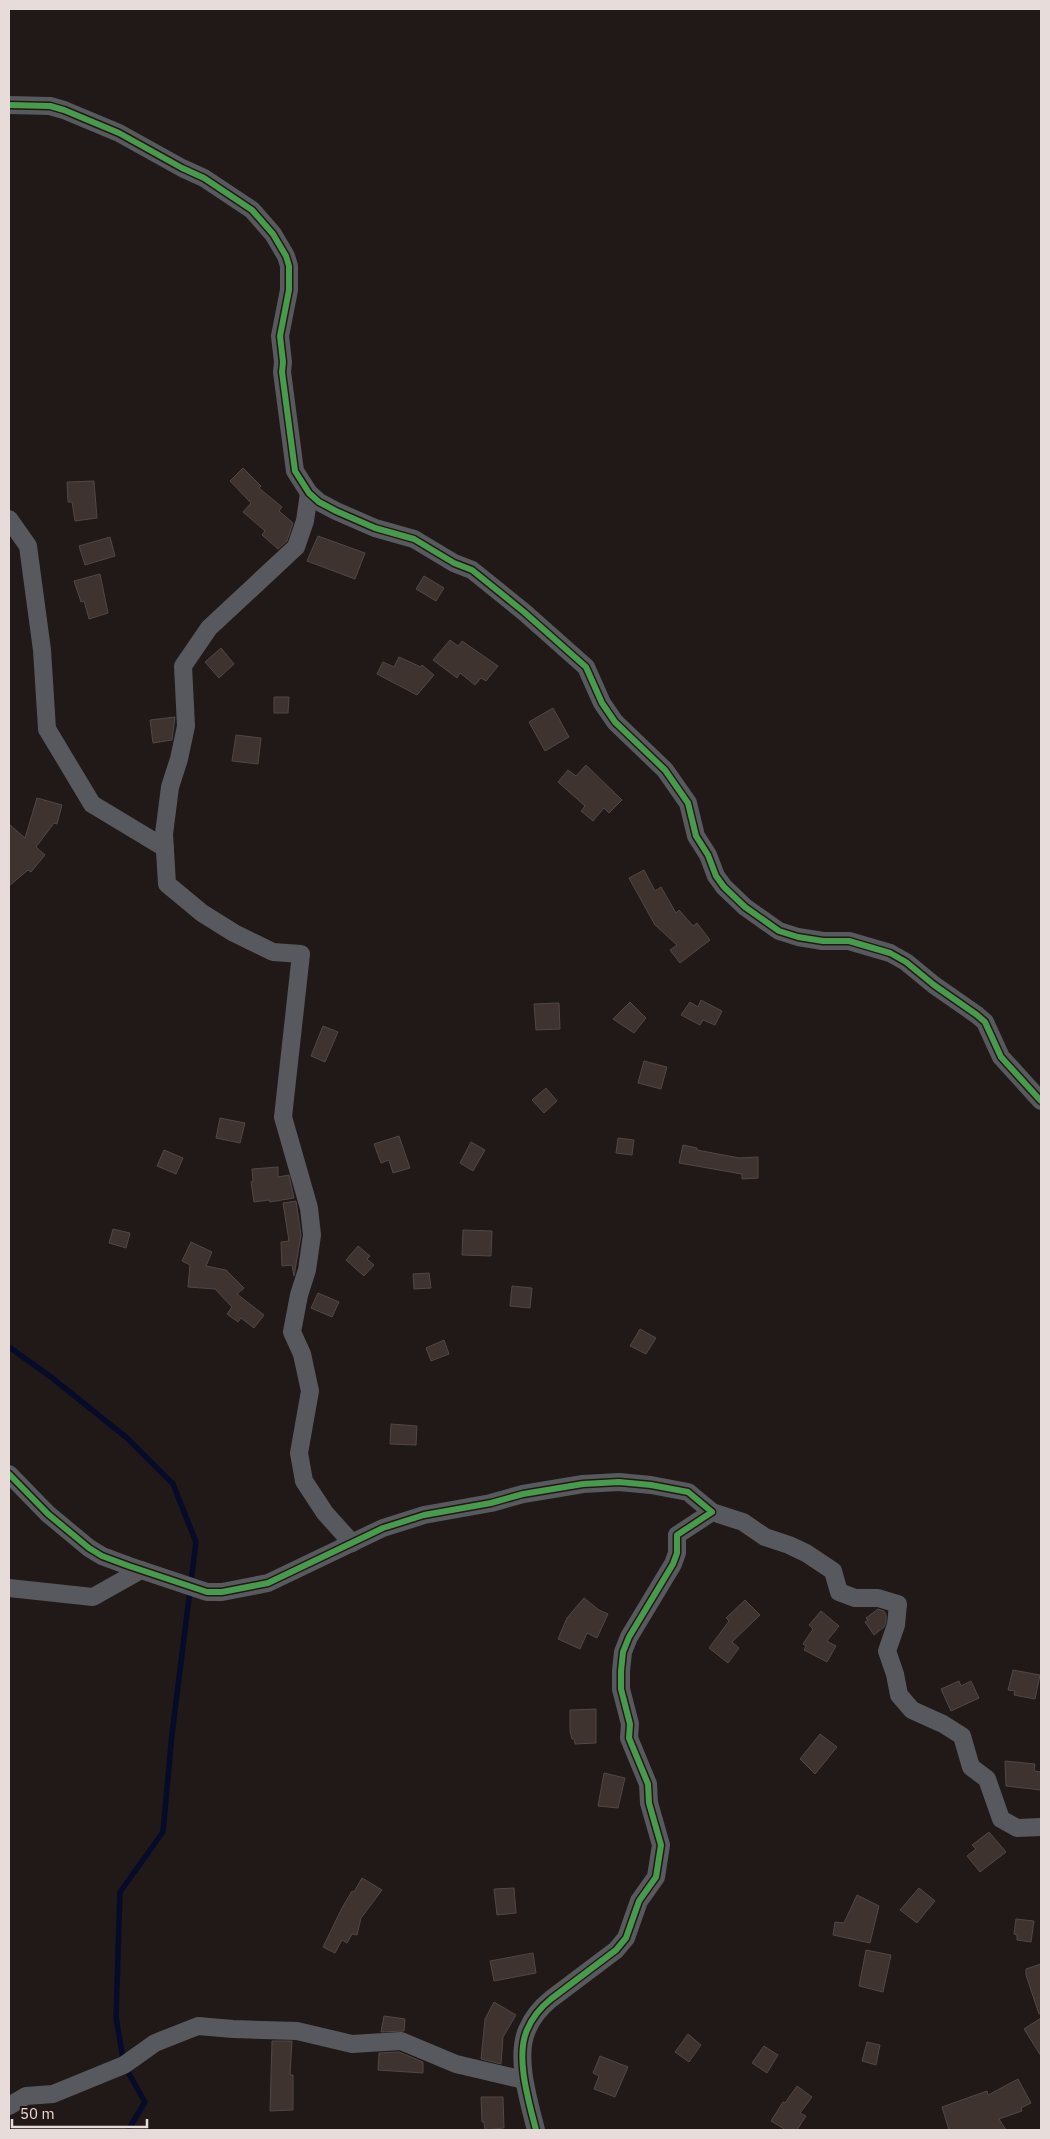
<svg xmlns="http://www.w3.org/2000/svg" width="1050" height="2139" font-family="'IBM Plex Sans',sans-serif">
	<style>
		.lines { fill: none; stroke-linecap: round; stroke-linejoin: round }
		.stream { stroke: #050b28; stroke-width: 5.5 }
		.building { fill: #3f332f; stroke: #4f4846 }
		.minor { stroke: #57595e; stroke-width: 18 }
		.cycleway-casing { stroke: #251713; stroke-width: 9 }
		.cycleway { stroke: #469c4c; stroke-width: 6 }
	</style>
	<rect width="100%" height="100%" fill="#211917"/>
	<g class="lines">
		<path class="stream" d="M9,1347l42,30 76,61 46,46 23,58 -24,192 -9,98 -43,60 -4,125 8,48 21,37 -17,28"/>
	</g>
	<g class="building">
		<path d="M243,468l18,18 -2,2 23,19 -3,4 14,12 -6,18 -9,8 -16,-14 3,-4 -22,-19 8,-9 -21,-22z"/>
		<path d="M94,481l3,37 -22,3 -3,-19h-4l-1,-20z"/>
		<path d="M318,536l47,17 -10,26 -48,-18z"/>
		<path d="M110,537l5,19 -30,9 -6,-19z"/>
		<path d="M100,574l8,39 -19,6 -5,-18 -3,1 -7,-21z"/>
		<path d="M424,576l20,12 -8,13 -20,-12z"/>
		<path d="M450,640l8,6 4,-5 36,25 -12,15 -5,-3 -6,7 -15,-12 -3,5 -24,-18z"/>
		<path d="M221,648l13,16 -15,14 -14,-16z"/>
		<path d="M399,657l22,10 1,-2 12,10 -17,20 -40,-21 6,-12 11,5z"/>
		<path d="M274,697h15l-1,16h-14z"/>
		<path d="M553,708l16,29 -24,14 -16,-29z"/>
		<path d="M175,717l-3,23 -19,3 -3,-23z"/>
		<path d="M236,735l25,3 -3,26 -26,-3z"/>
		<path d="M586,765l36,35 -13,13 -5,-5 -11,13 -12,-10 4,-5 -27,-24 10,-12 8,6z"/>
		<path d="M37,798l25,7 -5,19 -3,-1 -18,24 9,8 -14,17 -3,-2 -19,16v-62l16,14z"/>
		<path d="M644,870l11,21 6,-4 15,26 3,-3 14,16 4,-3 13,17 -30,23 -10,-13 7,-5 -22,-20 -26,-47z"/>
		<path d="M701,1000l21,11 -7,14 -12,-5 -3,5 -19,-10 9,-13 8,5z"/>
		<path d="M630,1002l16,16 -12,15 -21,-14z"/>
		<path d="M559,1003l1,26 -24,1 -2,-26z"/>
		<path d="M323,1026l15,6 -13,30 -14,-6z"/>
		<path d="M644,1061l23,6 -6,22 -23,-6z"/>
		<path d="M546,1088l11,13 -13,12 -12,-13z"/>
		<path d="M220,1118l25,5 -5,20 -24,-5z"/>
		<path d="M399,1136l11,32 -17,5 -4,-13 -8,3 -7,-19z"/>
		<path d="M618,1138l16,2 -2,15 -16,-2z"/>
		<path d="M471,1142l14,8 -12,21 -13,-8z"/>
		<path d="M683,1145l14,3v2l42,8 19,-1v21l-16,1v-5l-63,-11z"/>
		<path d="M164,1150l19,8 -7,16 -19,-8z"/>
		<path d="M278,1167v10l11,-2 5,23 -24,4 -1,-2 -15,2 -3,-20 2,-1 -1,-12z"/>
		<path d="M296,1201l5,34 -7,41 -2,-11 -10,1 -1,-24 8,-1 -6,-38z"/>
		<path d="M113,1229l17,4 -4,15 -17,-5z"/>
		<path d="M463,1230l29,1 -1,25 -29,-1z"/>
		<path d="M191,1242l21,10 -6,14 20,4 18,18 -7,6 27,21 -10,13 -13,-10 -3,4 -11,-8 5,-7 -17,-18 -27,-2 2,-22 -8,-4z"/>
		<path d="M358,1246l12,10 -3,3 7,6 -10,11 -18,-16z"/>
		<path d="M429,1273l2,15 -17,1 -1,-15z"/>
		<path d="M512,1286l20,2 -2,20 -20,-2z"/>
		<path d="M318,1293l21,9 -7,15 -21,-9z"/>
		<path d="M640,1329l16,9 -10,16 -16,-8z"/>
		<path d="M444,1340l5,14 -18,7 -5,-13z"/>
		<path d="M391,1424l26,2 -1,19 -26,-1z"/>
		<path d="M584,1598l15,12 9,4 -11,24 -10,-5 -7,16 -22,-10 9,-21z"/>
		<path d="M745,1600l15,15 -28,27 7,6 -11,15 -19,-15 20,-27 -3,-3z"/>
		<path d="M878,1609l6,2 2,4v8l-2,4 -10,8 -9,-13 3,-2 -2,-2z"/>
		<path d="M821,1611l18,15 -12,15 9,5 -9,16 -23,-12 2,-4 -3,-2 10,-15 -4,-4z"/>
		<path d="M1013,1670l27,5 -5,24 -21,-4 1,-4 -7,-1z"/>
		<path d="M959,1681l2,5 10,-5 8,17 -28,13 -10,-22z"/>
		<path d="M596,1709v34l-21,1 -1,-5h-2l-2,-8v-21z"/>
		<path d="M820,1734l17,13 -22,27 -15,-15z"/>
		<path d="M1005,1761l30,3 -1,7 7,1v18l-35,-4z"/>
		<path d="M604,1773l21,5 -7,30 -20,-2z"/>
		<path d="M989,1832l17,20 -26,20 -13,-16 9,-7 -4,-4z"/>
		<path d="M362,1878l20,12 -21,28 -4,17 -5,-1 -5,9 -5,-3 -7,13 -12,-6 19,-39 10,-17 2,1z"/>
		<path d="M514,1888l2,25 -19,2 -3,-26z"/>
		<path d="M919,1888l16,13 -18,22 -17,-13z"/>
		<path d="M857,1895l22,11 -9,37 -37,-8 2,-13 9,1z"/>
		<path d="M1016,1919l18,2 -3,21 -14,-2v-5l-3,-1z"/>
		<path d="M866,1950l25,5 -8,37 -24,-6z"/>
		<path d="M533,1953l3,20 -42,8 -4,-20z"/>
		<path d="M1041,1964v49l-2,1 -13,-39v-6z"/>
		<path d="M494,2002l22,13 -13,22 -2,27 -20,-5 4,-40z"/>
		<path d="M384,2016l21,3 -1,12 -23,1z"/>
		<path d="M1041,2018v38l-17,-27z"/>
		<path d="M688,2034l13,11 -12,17 -14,-10z"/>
		<path d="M272,2041h20l-2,34h3v35l-23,1z"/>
		<path d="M867,2042l13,3 -4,20 -14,-4z"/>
		<path d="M764,2046l14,9 -11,18 -15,-10z"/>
		<path d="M399,2052l24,10v11l-45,-3 1,-17z"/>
		<path d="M600,2056l28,11 -13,30 -21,-8 5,-13 -6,-3z"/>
		<path d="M1018,2079l13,24 -10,5 1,3 -23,8 7,11h-57l-7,-23 45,-16 1,4z"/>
		<path d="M797,2086l15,11 -12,16 6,3 -9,14h-11l-15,-9 12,-19 2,1z"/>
		<path d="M481,2097h22l1,31 -19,2 -1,-8h-2z"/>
	</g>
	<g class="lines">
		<g class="minor">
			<path d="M9,105l41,1 14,4 55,23 63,35 22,10 48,32 21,24 13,22 3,10v24l-9,46 3,26 -1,10 13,99 14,22 10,9 17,9 39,17 39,11 40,24 18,7 52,42 62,55 16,36 13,19 50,48 23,33 8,33 12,19 8,21 8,11 21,20 34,24 19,6 25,4h26l41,12 16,9 28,23 43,30 8,7 16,35 40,44"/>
			<path d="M309,493l-4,28 -9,26 -87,81 -26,38 3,60 -7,33 -9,28 -6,47 3,50 35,29 32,20 39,19 28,2 -18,163 26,91 3,27 -5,35 -8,25 -7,37 10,22 8,37 -11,62 5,28 21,32 27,30"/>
			<path d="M9,519l19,27 14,104 5,79 45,75 73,44"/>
			<path d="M9,1474l39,40 41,34 13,8 27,10 78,26h15l46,-9 115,-55 41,-13 67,-12 32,-9 60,-10 36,-2 32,3 37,7 24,20 -35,23v18l-4,11 -44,73 -6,15 -2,19v18l9,35 -1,14 19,46 1,19 12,42 -5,32 -17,24 -13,37 -10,12 -65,49c-10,8 -19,19 -24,31 -12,27 2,72 9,100"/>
			<path d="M712,1512l31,10 22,15 24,8 17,8 27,18 6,21 16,6h23l20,6 -2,21 -9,26 8,23 4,21 13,15 31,14 19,12 9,31 16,12 14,40 16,9 24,-1"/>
			<path d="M9,1588l84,9 48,-27"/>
			<path d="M9,2106l17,-10 27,-2 71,-29 31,-22 43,-17 35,3 64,2 55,13 49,-3 55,23 68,16"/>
		</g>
		<g class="cycleway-casing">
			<g id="cycleway">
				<path d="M9,105l41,1 14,4 55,23 63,35 22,10 48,32 21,24 13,22 3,10v24l-9,46 3,26 -1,10 13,99 14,22 10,9 17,9 39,17 39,11 40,24 18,7 52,42 62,55 16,36 13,19 50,48 23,33 8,33 12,19 8,21 8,11 21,20 34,24 19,6 25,4h26l41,12 16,9 28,23 43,30 8,7 16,35 40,44"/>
				<path d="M9,1474l39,40 41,34 13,8 27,10 78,26h15l46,-9 115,-55 41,-13 67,-12 32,-9 60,-10 36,-2 32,3 37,7 24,20 -35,23v18l-4,11 -44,73 -6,15 -2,19v18l9,35 -1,14 19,46 1,19 12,42 -5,32 -17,24 -13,37 -10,12 -65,49c-10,8 -19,19 -24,31 -12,27 2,72 9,100"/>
			</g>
		</g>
		<use href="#cycleway" class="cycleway"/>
	</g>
	<rect width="1050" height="2139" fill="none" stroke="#e7dcd9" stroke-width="20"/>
	<path d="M12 2119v8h135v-8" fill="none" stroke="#e7dcd9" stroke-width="2.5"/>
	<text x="20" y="2119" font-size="15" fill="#e7dcd9" stroke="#251713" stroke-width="4" paint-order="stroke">50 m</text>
</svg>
